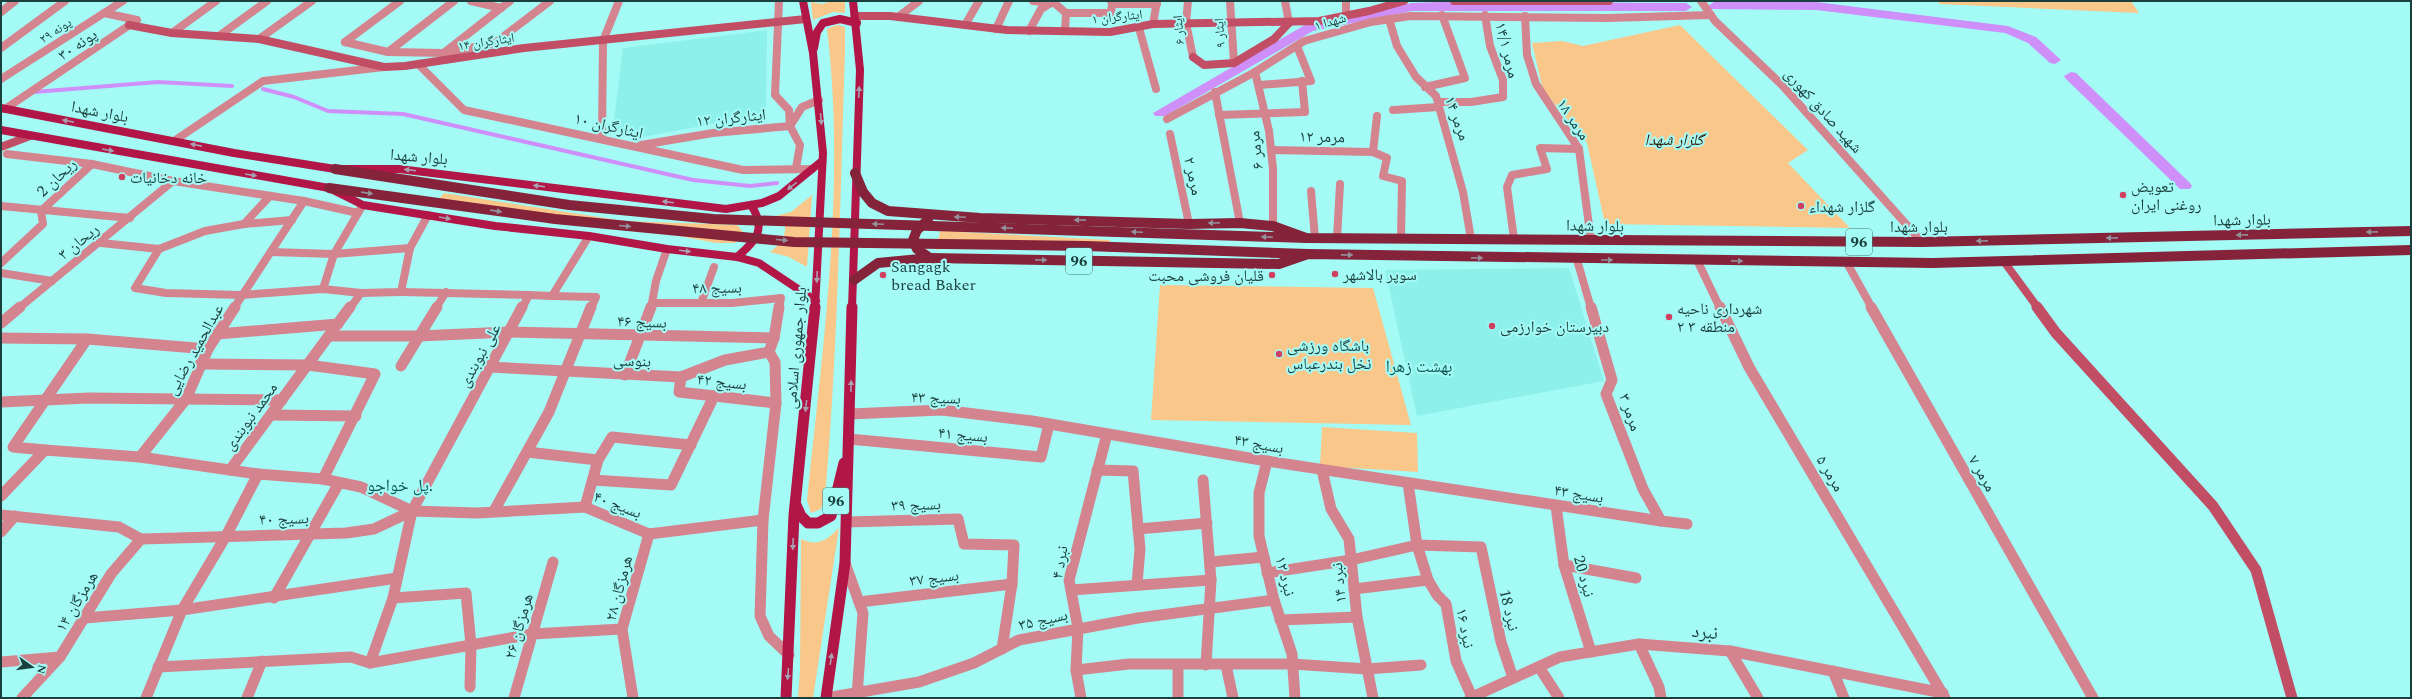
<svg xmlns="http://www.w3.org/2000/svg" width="2412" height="699" font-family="Spectral,'Noto Naskh Arabic',serif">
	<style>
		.built { fill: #8ef0eb }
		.green { fill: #fac78a }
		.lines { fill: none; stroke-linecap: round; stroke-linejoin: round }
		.stream { stroke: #cf8ff8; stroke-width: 4 }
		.canal { fill: #cf8ff8; fill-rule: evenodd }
		.street-far1 { stroke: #d4848f; stroke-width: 8 }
		.street { stroke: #d4848f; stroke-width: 11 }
		.secondary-far1 { stroke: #c24e65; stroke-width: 8 }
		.secondary { stroke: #c24e65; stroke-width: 11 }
		.primary-far1 { stroke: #b11647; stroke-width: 8 }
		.primary { stroke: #b11647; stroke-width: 11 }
		.highway { stroke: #84233a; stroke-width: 10 }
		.highway-bridge { stroke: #84233a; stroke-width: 10 }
		.oneway { fill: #a99fb0 }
		.oneway2 { fill: #948f98 }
		.poi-dot { fill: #cf3f60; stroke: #a4fbf6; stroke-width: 1.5 }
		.labels { text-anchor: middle; stroke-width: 4; stroke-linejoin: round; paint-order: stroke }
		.far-street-label { font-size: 13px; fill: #1a3f3d; stroke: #a4fbf6 }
		.shield { fill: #a4fbf6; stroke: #437774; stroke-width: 1 }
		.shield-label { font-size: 15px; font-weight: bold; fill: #1a3f3d }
		.street-label { font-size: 16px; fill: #1a3f3d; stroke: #a4fbf6 }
		.park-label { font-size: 16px; font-style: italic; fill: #362714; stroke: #a4fbf6 }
		.poi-label { font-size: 16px; fill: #1a3f3d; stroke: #a4fbf6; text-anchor: start }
		.neighbourhood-label { font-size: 17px; fill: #0e5856; stroke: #a4fbf6 }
		.near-street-label { font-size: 19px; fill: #1a3f3d; stroke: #a4fbf6 }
	</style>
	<rect width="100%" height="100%" fill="#a4fbf6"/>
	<g class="built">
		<path d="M767,30l-1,84 -123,23 -30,-8 10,-81z"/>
		<path d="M1569,268l35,113 -187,35 -32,-146z"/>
	</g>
	<g class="green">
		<path d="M832,1h13v12l-12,-1 -20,8 -2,-18 11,2z"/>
		<path d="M1938,1h193l8,12 -200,-9z"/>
		<path d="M837,25l8,2v24c-5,149 -7,298 -20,446l-4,12 -10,4 -4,-13c16,-155 39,-316 20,-471z"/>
		<path d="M1680,25l128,125 -20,13 62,65 -245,-4 -18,-81 -44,-53 -11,-47 30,-2 21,5z"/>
		<path d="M444,193l181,28 112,4 7,8 -9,10h-19l-58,-11 -220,-32z"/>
		<path d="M812,195l-5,72 -18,-10 -19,-5c11,-8 16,-14 15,-28l-9,-8 15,-4z"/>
		<path d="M941,227l20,5 149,8 -3,8 -148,-3 -23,5z"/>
		<path d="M1160,285l213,3 38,137 -260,-5z"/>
		<path d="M1322,427l95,6 1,39 -98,-6z"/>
		<path d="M839,528l-26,170h-15l2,-27 1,-132c17,8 26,1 38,-11z"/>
	</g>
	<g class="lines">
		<g class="stream">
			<path d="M263,89l31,8 34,14 75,3 290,66 57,6 27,-3"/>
			<path d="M34,92l124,-10 74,4"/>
		</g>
		<g class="canal">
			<path d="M1440,2l246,1 6,4 -6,4h-274l-99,20 -148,85h-10l-2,-3 152,-88 107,-22z"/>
			<path d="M1714,2h102l192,24 28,11 25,23 -6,4 -5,-1 -22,-20 -23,-10 -189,-23 -106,-1 -2,-3z"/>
			<path d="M2071,72l5,1 114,110 2,3 -2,3h-10l-114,-110 -2,-3z"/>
		</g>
		<g class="street-far1">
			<path d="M471,1l30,7"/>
			<path d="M779,1l-4,94 14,15 1,16 10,19 -4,23"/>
			<path d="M1033,1l18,2"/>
			<path d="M1052,1l14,12 -1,18"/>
			<path d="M1111,1l1,3h45"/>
			<path d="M1188,1l-2,22 7,34"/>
			<path d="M1230,1l4,62"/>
			<path d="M1285,1l4,22"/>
			<path d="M1346,1v14"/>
			<path d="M1701,1l14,20 67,64 140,157"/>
			<path d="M1,12l14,-11"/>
			<path d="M1066,13h45l1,-9"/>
			<path d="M1525,16l2,39 9,29 43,65 12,92"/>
			<path d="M898,17l21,-16"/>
			<path d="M1389,19l8,27 19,31 20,19 27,96 8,47"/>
			<path d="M1153,24l4,-23"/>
			<path d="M965,25l14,-24"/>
			<path d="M1139,28l17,61"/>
			<path d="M996,29l13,-28"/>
			<path d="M1029,31l12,-22 10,-6"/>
			<path d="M172,33l44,-32"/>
			<path d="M219,36l48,-35"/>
			<path d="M259,39l53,-38"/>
			<path d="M345,42l43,10 56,1 51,-10 55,-42"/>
			<path d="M345,42l55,-41"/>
			<path d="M1,48l64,-47"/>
			<path d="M388,52l66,-51"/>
			<path d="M445,52l65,-51"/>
			<path d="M418,64l46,46 279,60 69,-1"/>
			<path d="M1255,72l14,59 4,38v57"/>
			<path d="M1,79l122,-78"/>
			<path d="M1259,85l52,-4 -14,-35"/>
			<path d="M1425,87l40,-9 -23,-63"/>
			<path d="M1215,92l25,131"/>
			<path d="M1438,102h33l32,-5v-17l-13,-34 -5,-31"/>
			<path d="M5,109l132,-89 -33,-7"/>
			<path d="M1393,110l46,-3"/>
			<path d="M1219,115l86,-3 -3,-31"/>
			<path d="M1377,116l-4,36 14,6 -4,18 19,5 -1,57"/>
			<path d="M1167,119l88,-47 49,-31 67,-19 39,-6 198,2 103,-3"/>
			<path d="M1170,134l19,90"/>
			<path d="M602,138l1,-97 16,-40"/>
			<path d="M174,141l89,-60 121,-14"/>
			<path d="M641,145l72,-12 77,-7 12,-19 17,-7"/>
			<path d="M1271,150l102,2"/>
			<path d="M7,154l85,10 81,17 131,20 54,12"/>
			<path d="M1311,191l4,47"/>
			<path d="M1,206l129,12"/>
			<path d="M244,224l26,-28"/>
			<path d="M1337,238l3,-54"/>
			<path d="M1514,239l-7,-52 5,-12 35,-6 -7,-21 39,1"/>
			<path d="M101,243l58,6 46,-18 39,-7 48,-4"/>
			<path d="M159,249l-24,39 31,5 75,2 82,-6 38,4"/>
			<path d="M271,252l63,2 76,-6"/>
			<path d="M1577,260l14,48"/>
			<path d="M1697,260l23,48"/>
			<path d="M1,263l42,-39 -2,-13 51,-47"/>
			<path d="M1847,263l25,45"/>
			<path d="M1,273l51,8"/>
			<path d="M323,289l11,-35 27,-46"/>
			<path d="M401,292l128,3"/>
			<path d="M552,296l44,1 -5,11"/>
			<path d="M653,303h79l49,-5 -2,10"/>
			<path d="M701,303l13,-36"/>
			<path d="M19,308l154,-127"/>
			<path d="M234,308l70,-107"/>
			<path d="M350,308l11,-15 40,-1 9,-44 18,-33"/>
			<path d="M436,308l10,-16"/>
			<path d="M522,308l7,-13 23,1 37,-60"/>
			<path d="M651,308l5,-27 11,-32"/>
		</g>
		<g class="street">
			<path d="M522,307l-110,204 -19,87 73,-5 5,52 61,-11 90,-5"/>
			<path d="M779,307l-5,31 -5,14 6,10 1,41 -13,117 -3,96 9,20 20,19"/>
			<path d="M1591,307l21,73 -6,14 37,95 18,32 26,3"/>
			<path d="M1720,307l29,60 196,331"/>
			<path d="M1871,307l222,391"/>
			<path d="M1,323l19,-16"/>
			<path d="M217,334l121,-10"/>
			<path d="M329,336h90l90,-4 265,6"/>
			<path d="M1,338l86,1 121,10"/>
			<path d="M200,364l108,1 67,9 -52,105"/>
			<path d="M401,366l36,-59"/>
			<path d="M489,367l192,10 44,-17 44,-8"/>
			<path d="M625,375l26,-68"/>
			<path d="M681,377l-2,15 97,11"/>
			<path d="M1,402l88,-4 193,2"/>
			<path d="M850,414l92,-4 90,11 235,40 394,60"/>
			<path d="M271,415l85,1"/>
			<path d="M849,439l192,18 8,-33"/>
			<path d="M45,450l-32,-3 74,-108"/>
			<path d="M527,452l71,8"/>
			<path d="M140,457l90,13"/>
			<path d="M1267,461l-8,32v43l15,64 18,54 3,44"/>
			<path d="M1097,470l36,1 7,78 -3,35"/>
			<path d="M1322,470l9,39 18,30 8,78 16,81"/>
			<path d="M258,474l65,5 38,8 51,24 65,2 108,-6 64,27 114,-14"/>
			<path d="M593,480l78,5 43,-89"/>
			<path d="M1203,480l8,100 -5,85"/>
			<path d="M1408,483l9,62 11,35 9,15 9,9 10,57 16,36"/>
			<path d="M1,496l44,-46 95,7 46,-58 22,-50 27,-42"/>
			<path d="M1556,506l8,59 27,87"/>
			<path d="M585,507l13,-47 14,-23 79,8"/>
			<path d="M494,511l55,-99 42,-105"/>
			<path d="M1,515l118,12 22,12 205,-6 28,-4 38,-18"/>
			<path d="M847,522l111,-3 6,25 50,1 -2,39 -10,65"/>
			<path d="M1138,529l69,-6"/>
			<path d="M1,532l14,-16"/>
			<path d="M1210,562l54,-5"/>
			<path d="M845,563l18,50 -6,83"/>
			<path d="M1564,565l72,13"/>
			<path d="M1267,573l84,-13 66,-15 64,2 20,95 12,36"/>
			<path d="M1354,589l74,-9"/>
			<path d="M1071,590l140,-10"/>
			<path d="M274,598l65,-115"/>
			<path d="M859,602l153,-18"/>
			<path d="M85,618l97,-8 215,-32"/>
			<path d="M1280,620l77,-3"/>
			<path d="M1639,644l20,43 2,11"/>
			<path d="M1730,651l28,47"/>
			<path d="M1,662l59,-5"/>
			<path d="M370,663l101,-18 -1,42"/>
			<path d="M1178,665v33"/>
			<path d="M1226,665l7,33"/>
			<path d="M158,667l193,-10 19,6 23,-65"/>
			<path d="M1539,667l20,31"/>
			<path d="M1076,670l53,-6h163l75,5 54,-4"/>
			<path d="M1833,671l11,27"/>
			<path d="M22,698l38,-41 51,-83 30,-35"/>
			<path d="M146,698l36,-88 44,-74 32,-62 -28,-4 120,-163"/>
			<path d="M247,698l15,-37"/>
			<path d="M514,698l39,-136"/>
			<path d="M633,698l-11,-69 27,-95"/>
			<path d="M826,698l93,-16 55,-19 45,-23 119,-22 136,-18"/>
			<path d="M1081,698l-5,-28 2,-42 -9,-48 38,-146"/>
			<path d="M1470,698l90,-41 79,-13 91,7 213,42"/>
		</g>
		<g class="secondary-far1">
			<path d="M1454,1h155"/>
			<path d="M856,16h34l117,14 103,2 43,-8 166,-3 50,-10 35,-10"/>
			<path d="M129,25l43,8 87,6 125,28 21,-1 119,-18 282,-29"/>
			<path d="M1193,57l11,8 30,-2 40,-24 15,-16"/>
			<path d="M1,147l29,-11"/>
			<path d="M2005,263l33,45"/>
		</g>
		<path class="secondary" d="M2037,307l19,26 157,173 43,64 36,128"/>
		<g class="primary-far1">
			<path d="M803,1l10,52 10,100 -8,155"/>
			<path d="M814,48l3,-16 6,-9 17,-4 17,4"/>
			<path d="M1,108l233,45 101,16h64l327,40 36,-6 17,-7 43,-35"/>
			<path d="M1,130l328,58 34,17 132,21 94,10 78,13 70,8 22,6 57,38"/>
			<path d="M737,257c19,-16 30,-28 14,-52"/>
			<path d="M852,308l8,-238 -7,-69"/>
		</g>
		<g class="primary">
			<path d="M796,505l5,11 7,7h10l13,-7 13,-53"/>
			<path d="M786,698l8,-183 21,-208"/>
			<path d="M826,698l19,-135 7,-256"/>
		</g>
		<g class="highway">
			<path d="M855,173l8,19 9,11 16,8 92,7 209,6 51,-1 33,3 33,12 616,4 489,-11"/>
			<path d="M928,220l-11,10 -4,10 4,9 13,9"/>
			<path d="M854,280l24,-17 52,-5 349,6 29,-10 625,9 478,-13"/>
		</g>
		<g class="highway-bridge">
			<path d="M335,169l234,36 144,14 593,19"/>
			<path d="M329,188l226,31 239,23 292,4 222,8"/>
		</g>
	</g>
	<defs><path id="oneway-solid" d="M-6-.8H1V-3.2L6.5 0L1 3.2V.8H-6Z"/></defs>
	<g class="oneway">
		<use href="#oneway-solid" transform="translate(859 92) rotate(-87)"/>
		<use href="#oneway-solid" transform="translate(821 119) rotate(85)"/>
		<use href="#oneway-solid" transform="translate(68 121) rotate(-169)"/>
		<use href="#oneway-solid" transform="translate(196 145) rotate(-169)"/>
		<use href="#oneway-solid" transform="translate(108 150) rotate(10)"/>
		<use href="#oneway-solid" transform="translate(410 170) rotate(-173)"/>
		<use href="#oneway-solid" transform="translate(251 175) rotate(9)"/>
		<use href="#oneway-solid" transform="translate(539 186) rotate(-173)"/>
		<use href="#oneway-solid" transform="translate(792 186) rotate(142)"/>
		<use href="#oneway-solid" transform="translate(668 202) rotate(-173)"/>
		<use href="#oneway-solid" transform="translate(445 218) rotate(10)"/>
		<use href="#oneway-solid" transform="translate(685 251) rotate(7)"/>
		<use href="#oneway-solid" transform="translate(817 277) rotate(92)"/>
		<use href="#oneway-solid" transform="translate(851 386) rotate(-89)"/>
		<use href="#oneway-solid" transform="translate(806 406) rotate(96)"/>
		<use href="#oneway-solid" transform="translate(793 544) rotate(92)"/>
		<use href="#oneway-solid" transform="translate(831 659) rotate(-82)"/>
		<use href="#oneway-solid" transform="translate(788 674) rotate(95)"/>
	</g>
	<g class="oneway2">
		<use href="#oneway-solid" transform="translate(367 193) rotate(8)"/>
		<use href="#oneway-solid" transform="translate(496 211) rotate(8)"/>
		<use href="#oneway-solid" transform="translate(960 217) rotate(-177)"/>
		<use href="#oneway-solid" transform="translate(1080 220) rotate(-179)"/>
		<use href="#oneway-solid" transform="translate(1214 223) rotate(179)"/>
		<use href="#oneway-solid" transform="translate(878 224) rotate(-178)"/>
		<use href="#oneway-solid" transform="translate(625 226) rotate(5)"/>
		<use href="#oneway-solid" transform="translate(1007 228) rotate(-178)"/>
		<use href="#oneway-solid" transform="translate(1137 232) rotate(-178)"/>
		<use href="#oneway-solid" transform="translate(2372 232) rotate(179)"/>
		<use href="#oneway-solid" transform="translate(2242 235) rotate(179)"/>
		<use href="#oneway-solid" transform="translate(1267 237) rotate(-178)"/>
		<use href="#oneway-solid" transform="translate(2112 238) rotate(179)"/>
		<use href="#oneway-solid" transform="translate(782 240) rotate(5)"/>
		<use href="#oneway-solid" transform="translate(1982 241) rotate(179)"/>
		<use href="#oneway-solid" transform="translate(1347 255) rotate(1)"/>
		<use href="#oneway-solid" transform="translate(1477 258) rotate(1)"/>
		<use href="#oneway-solid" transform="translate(1041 260) rotate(1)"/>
		<use href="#oneway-solid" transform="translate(1607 260)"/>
		<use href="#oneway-solid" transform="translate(1737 261) rotate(1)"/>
	</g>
	<g class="poi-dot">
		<circle cx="122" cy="177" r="4"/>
		<circle cx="2123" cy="195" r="4"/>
		<circle cx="1801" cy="206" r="4"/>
		<circle cx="1335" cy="274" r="4"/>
		<circle cx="883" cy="275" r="4"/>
		<circle cx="1272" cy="275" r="4"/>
		<circle cx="1669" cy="317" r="4"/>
		<circle cx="1492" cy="326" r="4"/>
		<circle cx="1279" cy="354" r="4"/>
	</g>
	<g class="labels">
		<g class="far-street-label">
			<text transform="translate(1117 16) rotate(-6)" y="5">ایثارگران ۱</text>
			<text transform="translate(1330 21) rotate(-16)" y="5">شهدا ۱</text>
			<text transform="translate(55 30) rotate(-33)" y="5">پونه ۲۹</text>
			<text transform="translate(1178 30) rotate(-95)" y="5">ایثار ۶</text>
			<text transform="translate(1219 33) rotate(-94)" y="5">ایثار ۹</text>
			<text transform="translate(486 41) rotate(-9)" y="5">ایثارگران ۱۴</text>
		</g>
		<g class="shield">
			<rect x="1846" y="229" width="26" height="26" rx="3"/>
			<rect x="1066" y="248" width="26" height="26" rx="3"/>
			<rect x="823" y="488" width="26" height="26" rx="3"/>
		</g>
		<g class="shield-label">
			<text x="1859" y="247">96</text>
			<text x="1079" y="266">96</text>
			<text x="836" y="506">96</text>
		</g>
		<g class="street-label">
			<text transform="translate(77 44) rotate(-34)" y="6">پونه ۳۰</text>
			<text transform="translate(1508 50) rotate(76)" y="6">مرمر ۱۴/۱</text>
			<text transform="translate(1824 110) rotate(48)" y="6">شهید صادق کهوری</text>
			<text transform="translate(100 111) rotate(11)" y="6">بلوار شهدا</text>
			<text transform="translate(731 117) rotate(-6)" y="6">ایثارگران ۱۲</text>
			<text transform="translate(1458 118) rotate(70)" y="6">مرمر ۱۴</text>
			<text transform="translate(1574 119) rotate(56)" y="6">مرمر ۱۸</text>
			<text transform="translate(609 125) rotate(13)" y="6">ایثارگران ۱۰</text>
			<text transform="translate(1322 136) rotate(1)" y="6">مرمر ۱۲</text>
			<text transform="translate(1255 150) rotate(-96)" y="6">مرمر ۶</text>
			<text transform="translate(419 156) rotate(5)" y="6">بلوار شهدا</text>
			<text transform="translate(1194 176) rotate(78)" y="6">مرمر ۲</text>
			<text transform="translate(56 177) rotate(-43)" y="6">ریحان 2</text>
			<text transform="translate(2242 219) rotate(-1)" y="6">بلوار شهدا</text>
			<text transform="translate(1595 225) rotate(1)" y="6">بلوار شهدا</text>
			<text x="1919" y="232">بلوار شهدا</text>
			<text transform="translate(78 241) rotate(-39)" y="6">ریحان ۳</text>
			<text transform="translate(717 287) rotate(-1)" y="6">بسیج ۴۸</text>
			<text transform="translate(642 321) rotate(2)" y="6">بسیج ۴۶</text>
			<text transform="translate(795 348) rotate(-85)" y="6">بلوار جمهوری اسلامی</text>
			<text transform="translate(194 349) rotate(-61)" y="6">عبدالحمید رضایی</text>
			<text transform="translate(479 355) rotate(-61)" y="6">علی نبوبندی</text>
			<text transform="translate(632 360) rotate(2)" y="6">بنوسی</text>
			<text transform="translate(722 381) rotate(6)" y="6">بسیج ۴۲</text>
			<text transform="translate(936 397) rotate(2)" y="6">بسیج ۴۳</text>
			<text transform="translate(1631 412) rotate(71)" y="6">مرمر ۳</text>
			<text transform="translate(250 416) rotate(-54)" y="6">محمد نبوبندی</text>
			<text transform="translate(963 434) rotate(5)" y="6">بسیج ۴۱</text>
			<text transform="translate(1259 443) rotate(10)" y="6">بسیج ۴۳</text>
			<text transform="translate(1831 473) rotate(59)" y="6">مرمر ۵</text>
			<text transform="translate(1983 473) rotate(60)" y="6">مرمر ۷</text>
			<text transform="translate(1579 493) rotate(9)" y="6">بسیج ۴۳</text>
			<text transform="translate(618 504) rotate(21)" y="6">بسیج ۴۰</text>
			<text transform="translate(916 504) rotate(-2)" y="6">بسیج ۳۹</text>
			<text transform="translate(284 518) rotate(-2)" y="6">بسیج ۴۰</text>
			<text transform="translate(1059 562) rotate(-80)" y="6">نبرد ۴</text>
			<text transform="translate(1286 576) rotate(76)" y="6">نبرد ۱۲</text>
			<text transform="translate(1585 576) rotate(75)" y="6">نبرد 20</text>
			<text transform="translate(934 577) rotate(-7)" y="6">بسیج ۳۷</text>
			<text transform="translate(1338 583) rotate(-96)" y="6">نبرد ۱۴</text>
			<text transform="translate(618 588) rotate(-75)" y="6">هرمزگان ۲۸</text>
			<text transform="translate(76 601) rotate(-59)" y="6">هرمزگان ۱۴</text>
			<text transform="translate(1510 610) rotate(77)" y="6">نبرد 18</text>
			<text transform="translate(1043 619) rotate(-13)" y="6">بسیج ۳۵</text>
			<text transform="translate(518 626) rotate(-74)" y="6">هرمزگان ۲۶</text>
			<text transform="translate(1466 628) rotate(79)" y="6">نبرد ۱۶</text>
		</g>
		<g class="park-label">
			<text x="1674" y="145">گلزار شهدا</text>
		</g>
		<g class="poi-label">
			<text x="130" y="183">خانه دخانیات</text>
			<text x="2131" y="192">تعویض<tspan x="2131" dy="18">روغنی ایران</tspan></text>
			<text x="1809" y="212">گلزار شهداء</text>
			<text x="891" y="272">Sangagk<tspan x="891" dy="18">bread Baker</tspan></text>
			<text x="1343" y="280">سوپر بالاشهر</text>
			<text x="1264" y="281" text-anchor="end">قلیان فروشی محبت</text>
			<text x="1677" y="314">شهرداری ناحیه<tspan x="1677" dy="18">۲ منطقه ۳</tspan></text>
			<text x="1500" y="332">دبیرستان خوارزمی</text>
			<text x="1287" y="351">باشگاه ورزشی<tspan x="1287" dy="18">نخل بندرعباس</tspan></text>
		</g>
		<g class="neighbourhood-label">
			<text x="1419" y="372">بهشت زهرا</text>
			<text x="400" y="491">پل خواجو.</text>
		</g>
		<g class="near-street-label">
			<text transform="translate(1705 631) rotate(5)" y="7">نبرد</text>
		</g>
	</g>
	<rect width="2412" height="699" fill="none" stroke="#1a3f3d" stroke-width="4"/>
	<g transform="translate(32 667) rotate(104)" stroke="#a4fbf6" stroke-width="3" paint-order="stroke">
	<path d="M0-3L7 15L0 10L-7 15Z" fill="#1a3f3d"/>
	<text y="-6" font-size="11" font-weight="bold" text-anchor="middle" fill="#1a3f3d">N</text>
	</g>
</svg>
